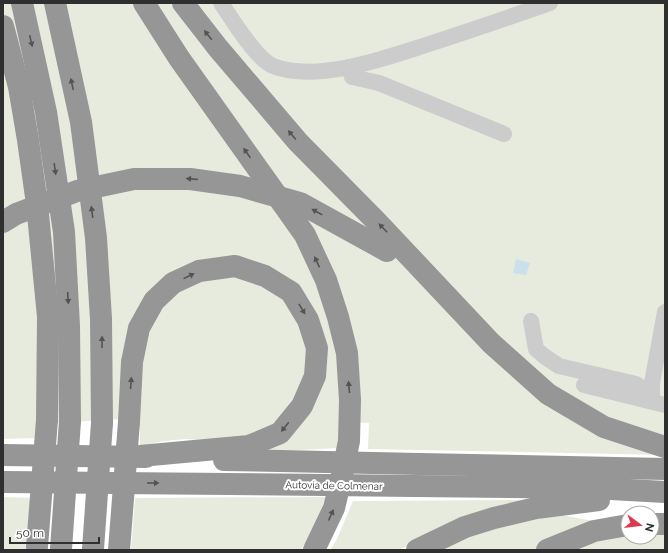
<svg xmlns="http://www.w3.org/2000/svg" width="668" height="553" font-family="Raleway,sans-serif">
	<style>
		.green { fill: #e6ebdd }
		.water { fill: #cae0ea }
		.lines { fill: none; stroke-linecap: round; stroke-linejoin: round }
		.minor { stroke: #ccc; stroke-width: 16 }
		.highway { stroke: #969696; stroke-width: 22 }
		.highway-bridge { stroke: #969696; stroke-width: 22 }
		.oneway { fill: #535353 }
		.labels { text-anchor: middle; stroke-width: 4; stroke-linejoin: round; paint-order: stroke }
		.street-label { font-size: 10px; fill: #2f2f2f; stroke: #fff }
	</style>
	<rect width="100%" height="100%" fill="#fff"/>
	<g class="green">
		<path d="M3,3h662v452l-297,-6 1,-26 -28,-1 -2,26 -80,4 15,-28 -16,8 -29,9 -44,-2 -21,2 -24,5v-28l-103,6 -1,14 -33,1z"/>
		<path d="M3,497l33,1 -6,52h-27z"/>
		<path d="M326,497l-15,37 -10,16h-170l4,-52z"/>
		<path d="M521,500l-68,24 -54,26h-69l7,-11 16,-38z"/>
		<path d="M562,515l36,7 -31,11 -33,17h-95c38,-20 80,-32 123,-35z"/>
		<path d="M652,533l13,1v16h-94l27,-9 30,-6v2h24z"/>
	</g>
	<path class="water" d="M516,259l14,4 -4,12 -13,-2z"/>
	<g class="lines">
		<g class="minor">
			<path d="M221,3c11,16 35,56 52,63 45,17 112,-8 156,-22 40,-13 81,-27 121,-41"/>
			<path d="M349,67l3,10 27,6 125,51"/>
			<path d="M531,321l5,28 8,7 15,10 77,18 7,5 2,11"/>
			<path d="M584,385l81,20"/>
			<path d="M652,401v-18l13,-71"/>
		</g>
		<g class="highway">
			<path d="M22,3l24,109 18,120 5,94 1,95"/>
			<path d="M55,3l26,119 15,116 5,81 1,104"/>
			<path d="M144,3l35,55 126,177 21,45 12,37 9,36 3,47 -1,41 -7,34 -8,33 -20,42"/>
			<path d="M183,3l35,45 80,94 79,80 114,121 57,51 56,33 61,20"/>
			<path d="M3,26l16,61 9,53 9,64 11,113 -1,103"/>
			<path d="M129,422l3,-60 7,-34 15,-27 19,-18 26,-12 36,-5 30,10 26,16 17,28 9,28 -2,28 -13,30 -22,27 -31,13 -109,10"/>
			<path d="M3,455l143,2"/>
			<path d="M224,460l56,1"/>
			<path d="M419,464l246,5"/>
			<path d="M3,482l324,3"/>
			<path d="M414,486l179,2 72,4"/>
			<path d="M652,524h13"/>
			<path d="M417,550l48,-23 29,-9 42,-10 63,-8"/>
			<path d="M547,550l47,-19 34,-6"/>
		</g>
		<g class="highway-bridge">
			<path d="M3,222l13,-8 61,-23 57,-12h56l50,7 60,17 87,48"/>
			<path d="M280,461l139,3"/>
			<path d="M327,485l87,1"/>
			<path d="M37,547l10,-127"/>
			<path d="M61,549l9,-128"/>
			<path d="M93,549l9,-126"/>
			<path d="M119,550l10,-128"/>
		</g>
	</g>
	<defs><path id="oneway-solid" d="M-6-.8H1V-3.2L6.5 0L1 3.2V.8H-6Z"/></defs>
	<g class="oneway">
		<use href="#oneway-solid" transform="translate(208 35) rotate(-128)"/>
		<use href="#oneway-solid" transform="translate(31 41) rotate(77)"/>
		<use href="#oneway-solid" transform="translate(72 84) rotate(-102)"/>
		<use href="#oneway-solid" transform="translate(292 135) rotate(-130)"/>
		<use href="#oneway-solid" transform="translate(247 153) rotate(-125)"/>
		<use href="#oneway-solid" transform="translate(55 169) rotate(82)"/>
		<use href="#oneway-solid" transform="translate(192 179) rotate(-175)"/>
		<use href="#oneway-solid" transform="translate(92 212) rotate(-97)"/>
		<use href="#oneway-solid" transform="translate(317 212) rotate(-151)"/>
		<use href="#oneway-solid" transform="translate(383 228) rotate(-134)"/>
		<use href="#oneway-solid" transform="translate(317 262) rotate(-115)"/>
		<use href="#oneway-solid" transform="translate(189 276) rotate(-26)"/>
		<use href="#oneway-solid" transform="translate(68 298) rotate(87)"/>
		<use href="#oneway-solid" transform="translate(302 309) rotate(59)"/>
		<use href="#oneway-solid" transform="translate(102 342) rotate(-90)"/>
		<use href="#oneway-solid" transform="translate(131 383) rotate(-86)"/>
		<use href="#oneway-solid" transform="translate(349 387) rotate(-95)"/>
		<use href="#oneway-solid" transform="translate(285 427) rotate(129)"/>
		<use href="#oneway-solid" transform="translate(153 483)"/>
		<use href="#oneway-solid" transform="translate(331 515) rotate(-66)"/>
	</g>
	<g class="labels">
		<g class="street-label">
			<text transform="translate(334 485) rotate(1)" y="4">Autovía de Colmenar</text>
		</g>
	</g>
	<rect width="668" height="553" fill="none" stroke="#2f2f2f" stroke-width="8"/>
	<g transform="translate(640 525) rotate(105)"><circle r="19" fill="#ffffff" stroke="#acacac"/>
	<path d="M0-3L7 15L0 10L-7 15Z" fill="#dd3a51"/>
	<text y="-6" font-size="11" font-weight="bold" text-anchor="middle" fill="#2f2f2f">N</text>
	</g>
	<path d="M10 537v6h89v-6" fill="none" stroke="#2f2f2f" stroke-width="2"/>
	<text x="16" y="537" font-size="12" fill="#2f2f2f" stroke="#ffffff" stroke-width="3" paint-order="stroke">50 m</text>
</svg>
